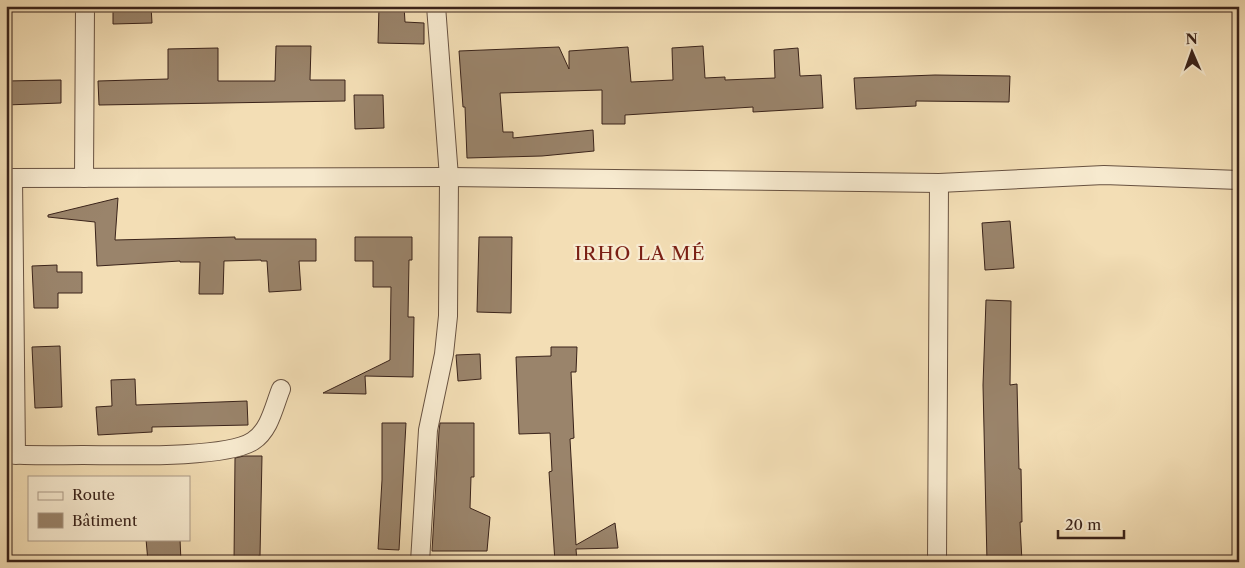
<svg xmlns="http://www.w3.org/2000/svg" width="1245" height="568" font-family="'Libre Caslon Text',serif">
	<style>
		.building { fill: #9a846b; stroke: #3a231a }
		.lines { fill: none; stroke-linecap: round; stroke-linejoin: round }
		.street-casing { stroke: #685241; stroke-width: 20 }
		.street { stroke: #f7eacf; stroke-width: 18 }
		.labels { text-anchor: middle; stroke-width: 4.5; stroke-linejoin: round; paint-order: stroke }
		.quarter-label { font-size: 19px; letter-spacing: 1px; fill: #7a1f14; stroke: #f7eacf }
	</style>
	<rect width="100%" height="100%" fill="#f3deb5"/>
	<filter id="stains"><feTurbulence type="fractalNoise" baseFrequency=".004" numOctaves="4"/><feColorMatrix values="0 0 0 0 .2 0 0 0 0 .09 0 0 0 0 .02 0 0 0 .5 -.17"/></filter>
	<radialGradient id="worn" r=".72"><stop offset=".6" stop-color="#630" stop-opacity="0"/><stop offset="1" stop-color="#630" stop-opacity=".3"/></radialGradient>
	<g class="building">
		<path d="M113,6h38l1,17 -39,1z"/>
		<path d="M379,6h25l1,16 19,1v21l-46,-1z"/>
		<path d="M276,46h35l-1,34h35v21l-246,4 -1,-24 70,-2v-30l50,-1v33h57z"/>
		<path d="M703,46l2,32 20,-1v3l50,-2 -1,-28 24,-2 2,28 21,-1 2,33 -70,4v-5l-128,8v9h-23v-34l-102,3 3,39h10v6l80,-8 1,21 -52,5 -75,2 -2,-51h-2l-4,-56 100,-4 10,22v-18l59,-4 3,35 42,-2 -1,-32z"/>
		<path d="M935,75l75,1 -1,26 -93,-1v5l-60,3 -2,-31z"/>
		<path d="M61,80v23l-55,2v-24z"/>
		<path d="M354,95h29l1,33 -29,1z"/>
		<path d="M118,198l-3,42 120,-3v2h81v22h-17l2,29 -32,2 -2,-31h-6v-1l-37,1 -1,33h-24l1,-32h-20v-1l-83,5 -2,-44 -47,-5v-2z"/>
		<path d="M1010,221l4,47 -29,2 -3,-47z"/>
		<path d="M355,237h57v23h-3l-1,57h6l-1,60 -48,-1 1,18 -43,-1 67,-33 1,-73h-18v-26h-18z"/>
		<path d="M479,237h33l-1,76 -34,-1z"/>
		<path d="M57,265v7h25v21h-24v15h-24l-2,-42z"/>
		<path d="M986,300l25,1 -1,84 7,-1 2,85h2l1,53h-2l2,40h-35l-4,-177z"/>
		<path d="M60,346l2,61 -27,1 -3,-61z"/>
		<path d="M551,347h26l-1,25h-5l3,66 -4,1 6,106 39,-22 3,25 -42,1 1,13h-22l-6,-90 3,-1 -2,-38 -31,1 -3,-77 35,-1z"/>
		<path d="M480,354l1,25 -23,2 -2,-26z"/>
		<path d="M135,379l1,26 111,-4 1,24 -96,2v5l-54,3 -2,-28 16,-1 -1,-26z"/>
		<path d="M382,423h24l-7,127 -21,-1 4,-69z"/>
		<path d="M440,423h34v54h-3l-1,31 20,9 -3,34h-55l7,-120z"/>
		<path d="M244,456h18l-2,100h-2v6h-24l1,-104z"/>
		<path d="M146,539h34l1,23h-33z"/>
	</g>
	<g class="lines">
		<g class="street-casing">
			<g id="street">
				<path d="M6,178l443,-1 490,6 165,-8 135,5"/>
				<path d="M13,178l3,277"/>
				<path d="M84,178l1,-172"/>
				<path d="M6,454c26,2 51,1 77,1 35,0 143,4 170,-14 17,-11 21,-35 28,-52"/>
				<path d="M420,562l8,-132 16,-76 4,-38 1,-139 -13,-171"/>
				<path d="M937,562l2,-379"/>
			</g>
		</g>
		<use href="#street" class="street"/>
	</g>
	<g class="labels">
		<g class="quarter-label">
			<text x="640" y="260">IRHO LA MÉ</text>
		</g>
	</g>
	<rect width="1245" height="568" fill="none" stroke="#f3deb5" stroke-width="25"/>
	<rect x="8" y="8" width="1230" height="553" fill="none" stroke="#3a231a" stroke-width="2.5"/>
	<rect x="12" y="12" width="1220" height="543" fill="none" stroke="#3a231a"/>
	<rect x="28" y="476" width="162" height="65" fill="#f7eacf" stroke="#ab9a87"/>
	<rect x="38" y="492" width="25" height="8" fill="#f7eacf" stroke="#ab9a87"/>
	<text x="72" y="500" font-size="15" fill="#3a231a">Route</text>
	<rect x="38" y="513" width="25" height="15" fill="#9a846b" stroke="#ab9a87"/>
	<text x="72" y="526" font-size="15" fill="#3a231a">Bâtiment</text>
	<g transform="translate(1192 52) rotate(358)" stroke="#f7eacf" stroke-width="4" paint-order="stroke">
	<path d="M0-4L9 19L0 12L-9 19Z" fill="#3a231a"/>
	<text y="-8" font-size="14" font-weight="bold" text-anchor="middle" fill="#3a231a">N</text>
	</g>
	<path d="M1058 530v8h66v-8" fill="none" stroke="#3a231a" stroke-width="2.5"/>
	<text x="1065" y="530" font-size="15" fill="#3a231a" stroke="#f7eacf" stroke-width="4" paint-order="stroke">20 m</text>
	<rect width="100%" height="100%" filter="url(#stains)"/>
	<rect width="100%" height="100%" fill="url(#worn)"/>
</svg>
